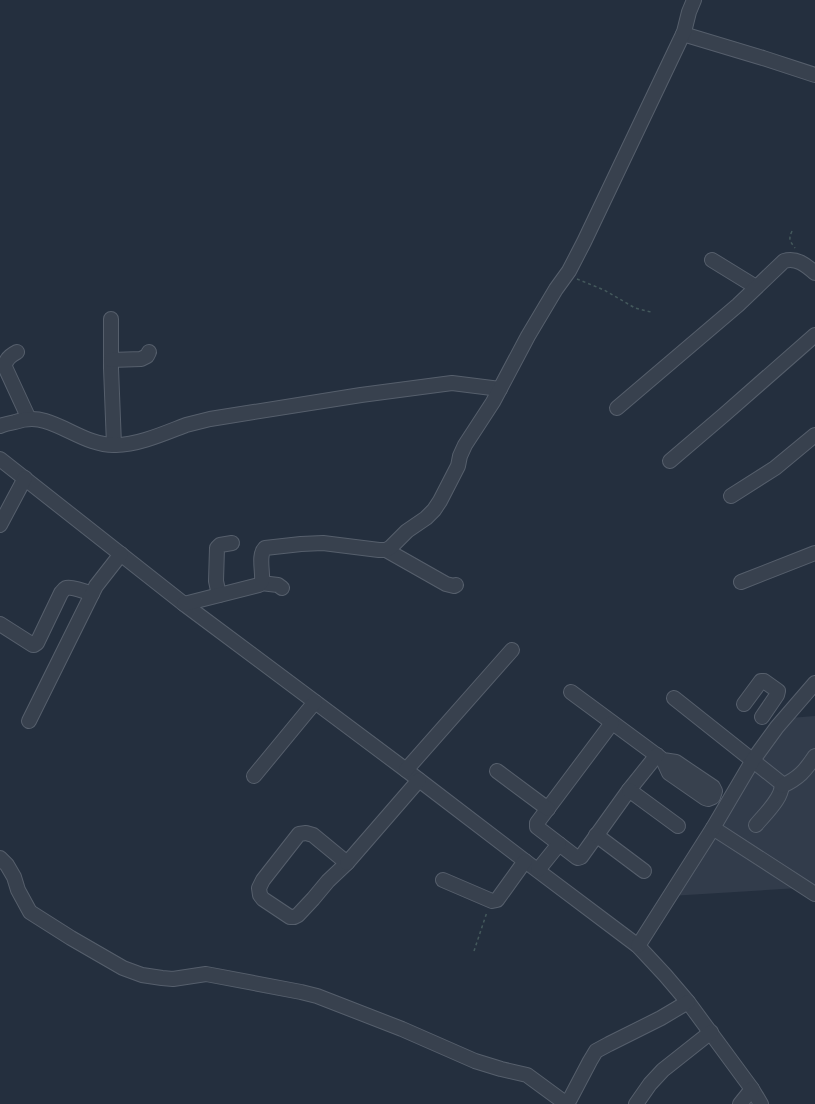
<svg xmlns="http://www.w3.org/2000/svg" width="815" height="1104" font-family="'Space Grotesk',sans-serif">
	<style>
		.airport { fill: #323c4b }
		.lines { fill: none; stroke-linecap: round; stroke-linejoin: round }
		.minor-casing { stroke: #565f6c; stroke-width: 16 }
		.path { stroke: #44595c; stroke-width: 1.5; stroke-dasharray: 3 3; stroke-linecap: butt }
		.minor { stroke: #38414e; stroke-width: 14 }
	</style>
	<rect width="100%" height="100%" fill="#242f3e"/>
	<path class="airport" d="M815,716v171l-145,9 120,-178z"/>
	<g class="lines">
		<g class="minor-casing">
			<g id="minor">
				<path d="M683,34l80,24 52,17"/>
				<path d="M712,260l44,27"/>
				<path d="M111,319v49l3,77"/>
				<path d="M17,352c-6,3 -12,7 -12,15l24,52"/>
				<path d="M111,360l30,-1 6,-3 2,-4"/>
				<path d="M617,408l121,-103 46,-44c12,-4 22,4 31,12"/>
				<path d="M0,426c5,-2 10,-3 15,-4 9,-3 20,-4 30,-1 24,7 45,25 71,24 22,0 49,-12 70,-20 8,-2 16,-4 24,-6l151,-24 91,-12 48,6"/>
				<path d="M0,459l184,145 222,166 119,91 113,85 27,29 23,27 64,87 9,15"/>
				<path d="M670,461l55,-47 90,-79"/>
				<path d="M731,496l44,-28 40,-33"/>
				<path d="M0,525l25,-47"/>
				<path d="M386,550l60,34 8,2 2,-1"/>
				<path d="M741,582l74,-29"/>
				<path d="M261,583l17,2 4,3"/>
				<path d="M219,595l-3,-14 1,-33 3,-3 12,-2"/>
				<path d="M184,604l75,-19 3,-4c1,-10 -4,-26 3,-33l36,-4 22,-1 56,7h7l5,-3 16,-16 19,-13 8,-8 6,-9 18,-35 2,-10 5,-11 28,-43 35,-66 28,-47 13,-18 15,-29 100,-210 5,-20 5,-12"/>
				<path d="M0,624l33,21h1l3,-2 24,-50c1,-1 3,-4 5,-5 4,-2 21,4 26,6"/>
				<path d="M571,692l92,68 6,13 36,25 3,1 5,-2 2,-6 -2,-4 -37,-25 -13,-2"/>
				<path d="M674,698l107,85c4,13 -17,32 -25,42"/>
				<path d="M744,704l17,-23h3l14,10 -1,4 -15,22"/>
				<path d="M29,721l67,-135 25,-32"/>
				<path d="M612,723l-75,100v4l39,30 2,1 3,-1 48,-67 28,-35"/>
				<path d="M406,770l106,-120"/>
				<path d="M497,771l51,38"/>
				<path d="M254,776l61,-74"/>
				<path d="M782,786c17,-8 23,-15 33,-30"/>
				<path d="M629,790l49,36"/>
				<path d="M713,828l102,66"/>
				<path d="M306,833l7,2 34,28 -19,18 -15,18 -15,16 -4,2h-4l-27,-18 -3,-4 -1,-7 4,-8 36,-46z"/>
				<path d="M596,835l48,36"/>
				<path d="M0,858l7,7 7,12 4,13 12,22 41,26 52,30 19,7 20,3 11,1 33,-5 95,18 16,4 85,33 73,32 26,8 26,6 34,25 4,1 5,-2 20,-38 6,-10 13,-7 52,-26 27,-16"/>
				<path d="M347,863l72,-83"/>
				<path d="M538,870l21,-26"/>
				<path d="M443,880l49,21 5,-1 28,-39"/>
				<path d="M638,946l75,-118 40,-68 24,-33 38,-44"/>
				<path d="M636,1104l14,-20 13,-14 48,-38"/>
				<path d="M740,1104l12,-15"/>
			</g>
		</g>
		<g class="path">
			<path d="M792,231c-4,9 -2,10 3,17"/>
			<path d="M577,279l27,11 31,18 16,4"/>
			<path d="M474,951l13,-39"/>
		</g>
		<use href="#minor" class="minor"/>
	</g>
</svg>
